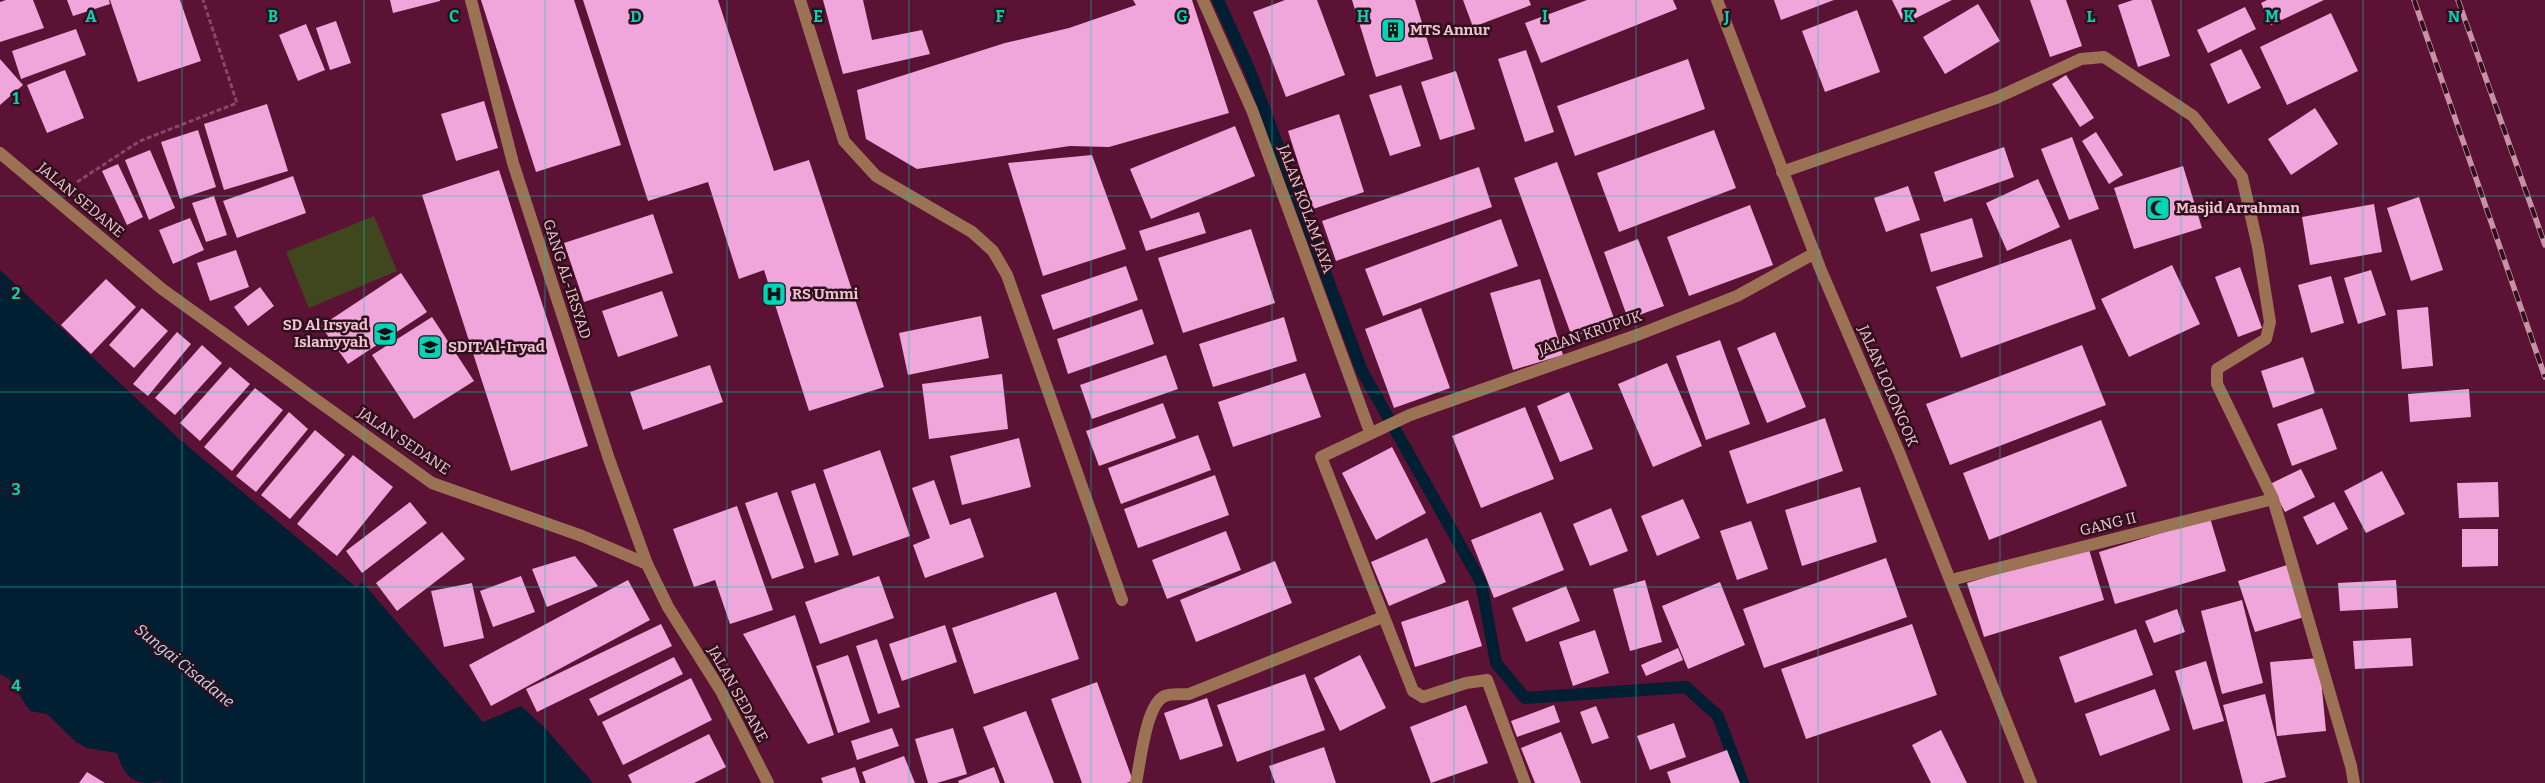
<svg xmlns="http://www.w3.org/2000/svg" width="2545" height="783" font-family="Bitter,serif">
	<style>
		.green { fill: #40471d }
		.water { fill: #001f33 }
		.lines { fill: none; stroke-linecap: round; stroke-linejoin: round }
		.stream { stroke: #001f33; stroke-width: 12 }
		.building { fill: #f0a6db }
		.path { stroke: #894763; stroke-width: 3; stroke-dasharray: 5 2.5; stroke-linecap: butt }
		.minor { stroke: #9b7254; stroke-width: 12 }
		.rail-casing { stroke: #c792a5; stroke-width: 5.5 }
		.rail { stroke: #2f0f1b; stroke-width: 4; stroke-dasharray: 11; stroke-linecap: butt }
		.grid { fill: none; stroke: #00d5b7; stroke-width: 1; stroke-opacity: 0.55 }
		.labels { text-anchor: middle; stroke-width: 5; stroke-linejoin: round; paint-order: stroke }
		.poi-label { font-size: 15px; font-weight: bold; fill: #f0c3d1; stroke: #2f0f1b; text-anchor: start }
		.street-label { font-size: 15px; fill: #f0c3d1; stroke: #2f0f1b }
		.water-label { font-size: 16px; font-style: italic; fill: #badcf3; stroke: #2f0f1b }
		.grid-label { font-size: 16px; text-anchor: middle; font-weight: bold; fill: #00d5b7; stroke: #2f0f1b; stroke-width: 5; stroke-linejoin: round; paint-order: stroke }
	</style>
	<rect width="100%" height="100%" fill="#5c1234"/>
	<path class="green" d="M374,216l23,55 -88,37 -23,-56z"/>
	<path class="water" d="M0,270l178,168 179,150 5,-6 121,140 38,-16 24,22 48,55h-429c-7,-2 -9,0 -15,0 -20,0 -27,-13 -32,-30l-30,-5 -11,-6 -29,-28 -17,-3 -21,-32 -9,-5z"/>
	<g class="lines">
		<path class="stream" d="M1218,0l32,71 112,300 119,211 15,81 29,35 161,-11 32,29 25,67"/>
	</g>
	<g class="building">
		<path d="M6,0h27l11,28 -44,14v-40z"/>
		<path d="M67,0h42l1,4 -37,12z"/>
		<path d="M110,0h70l21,61 -63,21z"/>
		<path d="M390,0h50v1l-47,12z"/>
		<path d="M481,0h93l47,145 -85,27z"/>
		<path d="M583,0h135l56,171 35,-11 75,227 -75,24 -45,-141 -25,9 -31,-97 -60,19z"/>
		<path d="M823,0h40l9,40 50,-10 8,24 -87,20z"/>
		<path d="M1133,0h59l37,113 -120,34 -39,-1 -153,23 -51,-30 -9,-49 148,-47 64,-15 67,-23z"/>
		<path d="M1285,0h32l28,75 -59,22 -33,-85z"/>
		<path d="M1352,0h63l18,59 -57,18z"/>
		<path d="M1463,0h66l2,5 -58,22z"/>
		<path d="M1587,0h86l4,9 -136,54 -16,-40z"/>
		<path d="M1774,0h60l-53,20z"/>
		<path d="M1892,0h60l-48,24z"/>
		<path d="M2030,0h36l16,46 -32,11z"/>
		<path d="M2133,0h18l19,56 -32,11 -20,-62z"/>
		<path d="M2267,0h57l-53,25 -10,-22z"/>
		<path d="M1978,4l22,37 -55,33 -22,-37z"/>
		<path d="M2245,7l11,22 -48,24 -11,-23z"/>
		<path d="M1857,10l23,62 -55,20 -23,-61z"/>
		<path d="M2331,13l27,58 -71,34 -27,-58z"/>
		<path d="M336,21l15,42 -21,7 -14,-42z"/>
		<path d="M306,24l19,46 -27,11 -19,-46z"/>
		<path d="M76,29l10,26 -65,24 -9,-28z"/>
		<path d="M2241,49l20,39 -33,16 -18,-40z"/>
		<path d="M1526,50l28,82 -29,10 -27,-83z"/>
		<path d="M0,59l23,26 -23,20z"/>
		<path d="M1688,59l17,50 -130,47 -18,-50z"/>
		<path d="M65,70l19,48 -37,15 -20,-48z"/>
		<path d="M1456,71l19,58 -35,11 -19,-58z"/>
		<path d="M2066,75l28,43 -14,9 -28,-43z"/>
		<path d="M1401,85l20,61 -31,10 -21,-61z"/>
		<path d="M484,101l14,47 -42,13 -15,-47z"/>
		<path d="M267,104l21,67 -64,19 -20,-66z"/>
		<path d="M2315,108l23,36 -47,31 -23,-36z"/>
		<path d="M1339,114l25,78 -51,17 -25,-78z"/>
		<path d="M1235,126l20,50 -104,43 -21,-50z"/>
		<path d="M198,130l18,57 -36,12 -19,-57z"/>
		<path d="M1714,130l22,58 -117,44 -22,-59z"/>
		<path d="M2096,132l27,43 -14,9 -27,-43z"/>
		<path d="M2072,137l27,72 -30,11 -28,-71z"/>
		<path d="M2004,147l10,30 -70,25 -10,-30z"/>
		<path d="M150,150l25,58 -26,12 -24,-60z"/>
		<path d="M1092,155l34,94 -83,27 -35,-113z"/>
		<path d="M1557,162l58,159 -43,16 -58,-159z"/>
		<path d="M118,164l25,53 -16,8 -25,-54z"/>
		<path d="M2183,166l19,62 -68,21 -20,-61z"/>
		<path d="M1479,167l13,40 -156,54 -14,-40z"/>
		<path d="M499,170l89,276 -77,25 -89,-276z"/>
		<path d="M293,176l13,37 -69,25 -14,-37z"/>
		<path d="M2038,179l22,48 -53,24 -21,-48z"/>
		<path d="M1908,186l12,34 -34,12 -12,-34z"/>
		<path d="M214,196l13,39 -21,7 -14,-39z"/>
		<path d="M2419,197l24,73 -32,11 -24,-73z"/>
		<path d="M2374,204l8,48 -72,13 -8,-48z"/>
		<path d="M1750,205l23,60 -84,31 -22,-59z"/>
		<path d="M1199,212l7,21 -60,18 -7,-20z"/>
		<path d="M653,214l20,59 -89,29 -20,-59z"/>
		<path d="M190,218l14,32 -31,14 -14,-34z"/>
		<path d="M1972,218l11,39 -52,15 -11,-38z"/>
		<path d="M1501,219l17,47 -135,50 -18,-47z"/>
		<path d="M1251,229l24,74 -92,30 -25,-75z"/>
		<path d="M1638,239l26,67 -36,13 -24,-67z"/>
		<path d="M2071,239l25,70 -135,49 -25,-71z"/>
		<path d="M236,250l13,37 -39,14 -13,-38z"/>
		<path d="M2172,265l28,59 -71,33 -28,-58z"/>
		<path d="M1126,266l12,34 -85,30 -12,-35z"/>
		<path d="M2240,267l22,61 -24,9 -23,-60z"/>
		<path d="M2371,270l15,45 -28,9 -14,-46z"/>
		<path d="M401,273l26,39 -79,52 -27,-38z"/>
		<path d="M2331,276l13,47 -33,10 -13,-48z"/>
		<path d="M106,279l30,28 -45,47 -30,-29z"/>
		<path d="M1540,279l23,76 -50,15 -23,-77z"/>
		<path d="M260,287l14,19 -26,20 -14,-19z"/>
		<path d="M662,291l16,45 -60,21 -16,-46z"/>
		<path d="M2428,307l5,59 -31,3 -5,-59z"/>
		<path d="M142,308l26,23 -34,37 -25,-23z"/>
		<path d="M1421,308l29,80 -56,20 -29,-79z"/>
		<path d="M1142,309l12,35 -86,30 -11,-35z"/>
		<path d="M981,316l8,42 -81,17 -9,-42z"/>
		<path d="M432,317l42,64 -60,38 -42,-64z"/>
		<path d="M1284,317l13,44 -84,26 -14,-43z"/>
		<path d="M177,332l14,12 -43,52 -15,-12z"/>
		<path d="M1775,332l31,75 -39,16 -30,-75z"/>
		<path d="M1720,340l30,84 -44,16 -30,-84z"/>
		<path d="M202,345l20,18 -47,52 -20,-17z"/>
		<path d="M2082,345l24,60 -156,60 -24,-61z"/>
		<path d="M1166,355l12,34 -86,30 -12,-34z"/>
		<path d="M2303,357l12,36 -42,15 -12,-37z"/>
		<path d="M1667,363l35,83 -49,21 -35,-83z"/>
		<path d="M710,365l13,37 -80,28 -13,-38z"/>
		<path d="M230,367l20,17 -50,57 -20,-18z"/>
		<path d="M1305,373l16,44 -88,30 -15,-45z"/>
		<path d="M1002,374l6,55 -79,10 -7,-55z"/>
		<path d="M255,388l28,22 -51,61 -28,-24z"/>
		<path d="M2469,389l2,28 -61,5 -2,-28z"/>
		<path d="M1569,392l24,57 -33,13 -23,-56z"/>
		<path d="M1163,403l13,35 -77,28 -13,-35z"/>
		<path d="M1525,407l29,72 -73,29 -29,-72z"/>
		<path d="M2322,408l15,41 -45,17 -15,-42z"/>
		<path d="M289,412l19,17 -52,63 -20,-16z"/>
		<path d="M1825,418l18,53 -96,33 -18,-53z"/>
		<path d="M2101,420l26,66 -138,54 -26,-67z"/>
		<path d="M315,430l30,25 -55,64 -29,-24z"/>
		<path d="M1198,435l13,35 -90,34 -13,-36z"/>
		<path d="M1019,438l12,49 -69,18 -12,-49z"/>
		<path d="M1392,447l34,66 -50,27 -34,-67z"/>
		<path d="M880,450l30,86 -57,20 -30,-86z"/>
		<path d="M353,455l40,32 -56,69 -40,-32z"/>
		<path d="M2301,469l14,28 -30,15 -15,-28z"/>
		<path d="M2382,471l23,43 -39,19 -22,-42z"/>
		<path d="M1215,475l14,40 -91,33 -14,-39z"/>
		<path d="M934,480l16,45 20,-7 14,39 -59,21 -12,-33 17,-7 -18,-50z"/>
		<path d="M2498,482l1,35 -40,1 -2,-35z"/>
		<path d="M815,483l24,72 -24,8 -24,-72z"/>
		<path d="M1860,487l17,55 -75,24 -17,-56z"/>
		<path d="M777,492l27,76 -32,11 -27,-76z"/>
		<path d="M1683,499l17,39 -43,18 -16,-40z"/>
		<path d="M410,502l17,21 -65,50 -16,-22z"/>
		<path d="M2334,502l14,27 -31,16 -14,-28z"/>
		<path d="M737,506l36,104 -43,14 -15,-44 -21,7 -21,-58z"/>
		<path d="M1611,508l17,43 -38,15 -17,-42z"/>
		<path d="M1541,512l23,58 -70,28 -23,-58z"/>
		<path d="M2210,518l16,53 -111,33 -16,-52z"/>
		<path d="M1751,521l17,48 -31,11 -17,-49z"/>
		<path d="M2462,529h36v37l-36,1z"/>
		<path d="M1226,531l15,39 -74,29 -15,-39z"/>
		<path d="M442,532l23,27 -68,52 -21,-28z"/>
		<path d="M1427,538l19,44 -57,24 -18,-44z"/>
		<path d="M2088,546l16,54 -120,37 -17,-54z"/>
		<path d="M575,556l23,30 -51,21 -15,-38z"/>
		<path d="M1886,558l21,59 -143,51 -21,-59z"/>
		<path d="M1275,561l17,42 -96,39 -16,-42z"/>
		<path d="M2287,565l17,52 -49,15 -17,-51z"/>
		<path d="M521,576l14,36 -42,15 -13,-36z"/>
		<path d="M879,576l15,42 -74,26 -15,-42z"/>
		<path d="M628,580l22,40 -159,86 -22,-41z"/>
		<path d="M1645,580l17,62 -32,9 -17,-62z"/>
		<path d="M2396,580l2,28 -58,3 -2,-28z"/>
		<path d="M1720,582l25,63 -57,24 -26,-63z"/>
		<path d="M472,583l12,55 -40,9 -13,-56z"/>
		<path d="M1566,586l14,35 -54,21 -14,-34z"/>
		<path d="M1056,592l23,67 -105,35 -22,-66z"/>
		<path d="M1468,600l14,46 -67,21 -14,-45z"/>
		<path d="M2242,600l21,83 -41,11 -21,-83z"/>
		<path d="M2177,609l8,23 -31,11 -9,-22z"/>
		<path d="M795,615l39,120 -26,9 -65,-110z"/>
		<path d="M661,624l11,22 -135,66 -11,-23z"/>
		<path d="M1912,624l25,71 -131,44 -25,-70z"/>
		<path d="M945,625l12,37 -55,19 -13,-37z"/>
		<path d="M2136,629l17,46 -78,28 -16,-46z"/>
		<path d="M1595,630l14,43 -36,13 -14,-44z"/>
		<path d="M2411,638l2,28 -58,3 -2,-28z"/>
		<path d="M877,639l23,68 -22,7 -22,-68z"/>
		<path d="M1678,648l5,12 -37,16 -5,-11z"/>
		<path d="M848,655l22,67 -32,11 -22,-67z"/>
		<path d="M1360,655l26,53 -46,23 -26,-53z"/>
		<path d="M674,657l9,17 -85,42 -9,-17z"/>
		<path d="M2319,658l7,73 -49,5 -7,-74z"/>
		<path d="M2206,661l18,60 -31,9 -18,-59z"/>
		<path d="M1305,674l20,56 -88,32 -20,-57z"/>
		<path d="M691,678l21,42 -89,45 -21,-43z"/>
		<path d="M1097,682l36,99 -7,2h-44l-31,-84z"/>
		<path d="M2155,689l15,41 -70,26 -15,-42z"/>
		<path d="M2265,694l21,83 -23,6h-20l-20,-78z"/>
		<path d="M1207,698l16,48 -43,14 -16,-47z"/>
		<path d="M1466,705l22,58 -57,20 -21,-56z"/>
		<path d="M1554,705l6,17 -43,15 -6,-16z"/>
		<path d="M1596,706l13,32 -17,6 -12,-32z"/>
		<path d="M1026,711l28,72h-49l-22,-56z"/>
		<path d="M1674,723l12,34 -36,13 -13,-34z"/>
		<path d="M892,728l7,18 -42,14 -6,-19z"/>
		<path d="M953,728l14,46 -30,9h-9l-13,-44z"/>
		<path d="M1941,730l26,53h-36l-19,-38z"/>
		<path d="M1561,732l20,51h-46l-14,-35z"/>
		<path d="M709,734l17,33 -32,16h-62l-4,-8z"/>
		<path d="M1324,747l12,36h-61l-6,-17z"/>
		<path d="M1727,750l13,33h-69l-4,-11z"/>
		<path d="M904,756l11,27h-49l-4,-11z"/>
		<path d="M855,767l5,16h-37l-2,-5z"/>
		<path d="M994,767l6,16h-41l-1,-2z"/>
		<path d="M87,772l18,11h-26z"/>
	</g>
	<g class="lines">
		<path class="path" d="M77,182l63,-41 97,-38 -34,-103"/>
		<g class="minor">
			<path d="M471,0l42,163 96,296 38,105"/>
			<path d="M800,0l44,141 32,35 96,56 21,19 14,24 115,325"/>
			<path d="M1203,0l49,110 118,322"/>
			<path d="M1717,0l103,268 79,184 132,331"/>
			<path d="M0,153l162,136 270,194 150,53 65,28 21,43 53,84 47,92"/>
			<path d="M1782,172l214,-74 85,-39 23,-2 89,59 49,61 16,70 12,75 -4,17 -49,30v15l56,115 78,267 3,17"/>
			<path d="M1951,580l322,-81"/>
			<path d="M1136,783c4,-19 10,-80 29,-87 7,-3 17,-1 24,-2l194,-77"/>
			<path d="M1525,783l-38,-103 -21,3 -43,14 -10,-6 -92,-234 89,-42 230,-81 97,-38 78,-43"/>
		</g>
		<g class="rail-casing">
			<g id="rail">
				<path d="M2414,0l131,377"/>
				<path d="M2458,0l87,245"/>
			</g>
		</g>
		<use href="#rail" class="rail"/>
	</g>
	<path class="grid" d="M182,0v783M364,0v783M545,0v783M727,0v783M909,0v783M1091,0v783M1272,0v783M1454,0v783M1636,0v783M1818,0v783M2000,0v783M2181,0v783M2363,0v783M0,196h2545M0,392h2545M0,587h2545"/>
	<defs>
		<g id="building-square" transform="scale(1.25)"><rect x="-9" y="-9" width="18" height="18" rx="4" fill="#00d5b7" stroke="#2f0f1b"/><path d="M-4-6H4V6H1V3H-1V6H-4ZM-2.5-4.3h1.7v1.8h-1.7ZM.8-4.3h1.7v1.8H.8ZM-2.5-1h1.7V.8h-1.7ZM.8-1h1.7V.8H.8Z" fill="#111"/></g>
		<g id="mosque-square" transform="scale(1.25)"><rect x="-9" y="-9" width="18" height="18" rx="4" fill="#00d5b7" stroke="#2f0f1b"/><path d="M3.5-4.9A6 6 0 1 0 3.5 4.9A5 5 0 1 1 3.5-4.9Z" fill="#111"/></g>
		<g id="hospital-square" transform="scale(1.25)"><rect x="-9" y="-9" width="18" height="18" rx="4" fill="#00d5b7" stroke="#2f0f1b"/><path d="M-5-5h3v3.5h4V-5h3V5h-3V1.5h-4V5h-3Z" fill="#111"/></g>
		<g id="school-square" transform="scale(1.25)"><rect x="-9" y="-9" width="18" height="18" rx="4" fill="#00d5b7" stroke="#2f0f1b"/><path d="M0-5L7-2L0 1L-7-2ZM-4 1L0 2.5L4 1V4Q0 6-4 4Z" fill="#111"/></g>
	</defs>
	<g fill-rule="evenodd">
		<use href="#building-square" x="1393" y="30"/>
		<use href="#mosque-square" x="2158" y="208"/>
		<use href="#hospital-square" x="774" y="294"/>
		<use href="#school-square" x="385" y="334"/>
		<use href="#school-square" x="430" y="347"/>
	</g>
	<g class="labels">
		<g class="poi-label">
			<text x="1410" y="35">MTS Annur</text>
			<text x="2176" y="213">Masjid Arrahman</text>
			<text x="792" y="299">RS Ummi</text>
			<text x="368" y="330" text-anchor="end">SD Al Irsyad<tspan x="368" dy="17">Islamyyah</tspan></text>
			<text x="448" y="352">SDIT Al-Iryad</text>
		</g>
		<g class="street-label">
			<text transform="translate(81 200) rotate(40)" y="5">JALAN SEDANE</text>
			<text transform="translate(1306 209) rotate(70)" y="5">JALAN KOLAM JAYA</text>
			<text transform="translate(567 279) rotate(72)" y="5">GANG AL-IRSYAD</text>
			<text transform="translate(1590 333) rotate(-19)" y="5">JALAN KRUPUK</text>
			<text transform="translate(1888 386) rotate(67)" y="5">JALAN LOLONGOK</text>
			<text transform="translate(404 441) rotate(34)" y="5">JALAN SEDANE</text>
			<text transform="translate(2108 524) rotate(-14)" y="5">GANG II</text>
			<text transform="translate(738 694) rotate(61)" y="5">JALAN SEDANE</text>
		</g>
		<g class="water-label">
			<text transform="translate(185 665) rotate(39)" y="6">Sungai Cisadane</text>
		</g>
	</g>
	<g class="grid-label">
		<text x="91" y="22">A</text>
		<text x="273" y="22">B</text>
		<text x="454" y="22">C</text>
		<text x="636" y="22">D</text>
		<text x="818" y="22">E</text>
		<text x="1000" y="22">F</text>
		<text x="1182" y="22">G</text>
		<text x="1363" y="22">H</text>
		<text x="1545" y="22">I</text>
		<text x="1727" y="22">J</text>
		<text x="1909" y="22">K</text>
		<text x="2091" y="22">L</text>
		<text x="2272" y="22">M</text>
		<text x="2454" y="22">N</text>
		<text x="16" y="104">1</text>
		<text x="16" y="299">2</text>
		<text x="16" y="495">3</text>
		<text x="16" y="691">4</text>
	</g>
</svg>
